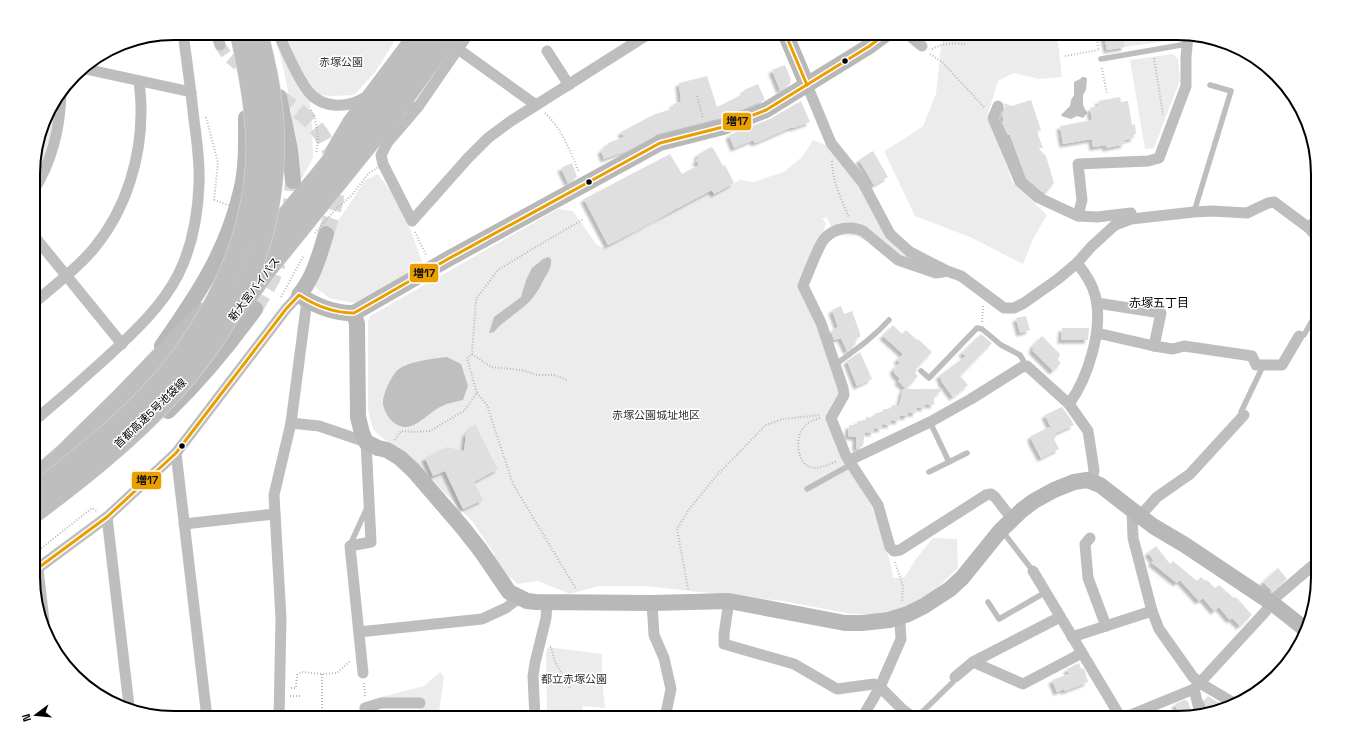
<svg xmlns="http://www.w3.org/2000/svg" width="1351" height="751" font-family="'Space Grotesk','Noto Sans JP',sans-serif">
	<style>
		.green { fill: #ececec }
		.water { fill: #bfbfbf }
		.building { fill: #dfdfdf; filter: url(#shadow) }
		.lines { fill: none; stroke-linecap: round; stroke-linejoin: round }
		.street-tunnel { stroke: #d9d9d9; stroke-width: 11; stroke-dasharray: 11 5.5; stroke-linecap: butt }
		.secondary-tunnel { stroke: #d9d9d9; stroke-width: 16; stroke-dasharray: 16 8; stroke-linecap: butt }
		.highway-casing { stroke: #dbdbdb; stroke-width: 21 }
		.path { stroke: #b9b9b9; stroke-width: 2; stroke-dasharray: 1 2; stroke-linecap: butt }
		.lane { stroke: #bebebe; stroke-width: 5.5 }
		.street { stroke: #bebebe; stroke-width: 11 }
		.secondary { stroke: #b8b8b8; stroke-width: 16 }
		.highway { stroke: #bebebe; stroke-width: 20 }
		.highway-bridge-casing { stroke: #dbdbdb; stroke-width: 21; stroke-linecap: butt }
		.path-bridge { stroke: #b9b9b9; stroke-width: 2; stroke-dasharray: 1 2; stroke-linecap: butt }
		.highway-bridge { stroke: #bebebe; stroke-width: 20 }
		.bus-1-casing { stroke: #fff; stroke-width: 6 }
		.bus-1 { stroke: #eb9e00; stroke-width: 3 }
		.bus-dot { fill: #000; stroke: #fff; stroke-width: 1.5 }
		.labels { text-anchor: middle; stroke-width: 3; stroke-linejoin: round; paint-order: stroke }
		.park-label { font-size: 11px; fill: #333; stroke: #fff }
		.street-label { font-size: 11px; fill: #000; stroke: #fff }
		.neighbourhood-label { font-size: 12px; fill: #000; stroke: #fff }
		.rim { fill: none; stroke: #000; stroke-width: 2 }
		.line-badge { stroke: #fff; stroke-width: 1.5 }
		.pale-badge-label { font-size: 11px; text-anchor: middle; font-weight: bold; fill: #111 }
	</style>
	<defs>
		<filter id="shadow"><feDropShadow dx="-3.5" dy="3.5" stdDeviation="1" flood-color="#0004"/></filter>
	</defs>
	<rect width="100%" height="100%" fill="#fff"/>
	<g class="green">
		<path d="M274,33h111l9,9 -18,29 -22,24 -20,1 -21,-1 -3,6 2,25 1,32 -11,20h-13c1,-13 5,-27 4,-40 -1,-35 -9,-71 -19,-105z"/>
		<path d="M948,33h109l5,44 -23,2 -25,-6 -16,8 -11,36 26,66 34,32 -14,24 -10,25 -53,-27 -55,-21 -31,-65 20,-12 19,-13 13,-32 6,-56z"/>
		<path d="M1123,33h54l3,1 -6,6 -49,7z"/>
		<path d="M1173,54l5,5 2,21 -26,68 -9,1 -15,-89z"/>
		<path d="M56,100c-3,28 -9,54 -22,79v-23l14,-44z"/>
		<path d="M813,140l13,5 100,125 -56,-28 -14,-6 -21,-1 -8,-17h-5l4,5 -4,14 -24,50 20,44 22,62 -8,11 14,59 26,44 18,54 3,17 12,-1 11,-18 17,-21 24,1 1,29 -33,31 -39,15h-34l-69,-13 -138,-15h-47l-28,8 -32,-13 -21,3 -5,-6h-2l-18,-20 3,-3 -22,-33 -64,-66 -29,-20 -7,-7 -5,-19v-88l2,-6 188,-107 15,2 23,33 6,4 49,-23 52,-34 15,1 22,-12 13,2 31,-10 19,-16z"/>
		<path d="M378,174l18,25 15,32 11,31 -15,21 -52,20 -26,-5 -16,-13 7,-37 33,-49 11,-18z"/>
		<path d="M548,647l54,7v24l3,30 -22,-2 -2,12h-34l-1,-66z"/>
		<path d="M440,672l4,5 -6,41h-15l-3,-15h-39v-6l43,-11z"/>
	</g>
	<g class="water">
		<path d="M1082,77h3l2,2 -1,11 -3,5v10l4,8 -4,5 -6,-2 -6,3 -10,-3 1,-2 8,-8 1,-6 3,-5v-13l6,-3z"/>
		<path d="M548,257l3,2c1,7 -3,14 -7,20 -4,8 -9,17 -15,23 -11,11 -26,19 -35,30l-5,1 5,-16 27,-20 5,-17 6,-12 11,-9z"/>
		<path d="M447,357l14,7 7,22 -5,14c-7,2 -15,3 -21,6 -11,5 -26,22 -37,21 -12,-1 -20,-12 -22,-23 -1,-9 9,-30 16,-35 8,-7 37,-11 48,-12z"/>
	</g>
	<g class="building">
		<path d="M1123,33l2,14 -18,3 -3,-15z"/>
		<path d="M785,65l6,15 -1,1 1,2 -11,7 -8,-20z"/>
		<path d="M707,76l10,31 28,-14 -1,-3 14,-6 7,16 -45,18 -63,16 -31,17 -22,8 -3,-9 4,-2v-2l4,-2 -1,-1 16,-6 -3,-5 32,-17 21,-7 -1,-4 8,-2 -2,-19z"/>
		<path d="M1120,97l1,5 7,-1 4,24 3,-1 1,10h-2v4l-10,2 1,4 -19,4v-3l-13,2 -1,-8 -29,5 -3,-18 32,-6 -2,-12 9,-2 -1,-5z"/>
		<path d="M1031,100l10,30 -4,2 6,16h-5l8,8 8,27 -8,10 -5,-2 -15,-13 -16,-43h-2l-6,-13 2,-1 -2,-6 3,-7 -1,-5 8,3z"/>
		<path d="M801,101l9,21 -17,6 -1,-1 -37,16 -2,-3 -19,8 -5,-13 41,-16z"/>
		<path d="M711,147l1,1h1l10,18 2,-1 9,18 -20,11 -2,-4 -104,55 -24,-46 86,-45 12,20 17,-9 -3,-5 3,-2 -2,-3z"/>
		<path d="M873,151l15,26 -14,8 -15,-25z"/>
		<path d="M572,163l5,14 -9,6 -7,-15z"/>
		<path d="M841,306l3,8 8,-3 8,22v4l-6,2 2,5 -9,7 -6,-13 -7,2 -3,-9 7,-4 -6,-17z"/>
		<path d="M1026,316l4,14 -10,3 -4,-15z"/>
		<path d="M893,325l9,9 4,-4 11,10 1,-1 14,13 -16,17 1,2 -2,2 3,3 -12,13 -8,-8 2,-2 -6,-6 1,-1 -2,-2 7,-8 -3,-2 6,-6 -20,-18z"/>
		<path d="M1062,328h27l-1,12h-27z"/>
		<path d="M981,334l11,9 -32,33 8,9 -15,12 -12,-16 1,-1 -3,-4 27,-20 -4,-3z"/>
		<path d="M1042,336l18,18 -2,6 3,3 -8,8 -21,-21 2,-2 -2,-1z"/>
		<path d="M860,352l12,27 -15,7 -10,-25z"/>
		<path d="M903,389h40l-9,8v8l-9,-1v4l-8,-1 -1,6h-8v3h-8l-1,5 -8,-1v5l-9,-1v5l-8,-1v5l-9,-1 -2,14 -7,3v-12l-8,-1 1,-11h8v-4h9v-4l8,1 1,-5h8v-4h8l1,-4 7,1z"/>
		<path d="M1062,407l8,11 4,7 -20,9 2,4 -2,1 5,10 -18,9 -9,-17 -1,-5 18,-9 5,7 -9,-19z"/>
		<path d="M475,424l23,45 -24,13 9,18 -20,9 -18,-38 -12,5 -8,-18 22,-11 17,4 2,-17z"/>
		<path d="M1156,546l14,18 3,-3 24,20 4,-4 5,4 1,-1 8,8 4,-3 15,13 2,-1 16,18 -12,11 -8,-8 -2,2 -11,-13 -5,4 -11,-13 -4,3 -19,-21 -3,3 -26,-21 3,-1 -6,-8z"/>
		<path d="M1278,568l9,11 -15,12 -9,-9z"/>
		<path d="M1079,663l2,6 2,-1 2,3 3,11 -23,9 -1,-2 -7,3 -5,-12 17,-6 -2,-5z"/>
		<path d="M1208,696l3,2 12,7 -16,6 -3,-10z"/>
		<path d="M1184,700h3l6,15 -7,3h-5l-6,-14z"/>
	</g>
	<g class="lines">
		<path class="street-tunnel" d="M220,45l7,11 20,17"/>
		<g class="secondary-tunnel">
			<path d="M279,97c12,9 26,18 36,29 14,16 23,42 22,63 -1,15 -7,30 -11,45"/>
			<path d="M290,215l3,-34"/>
			<path d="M255,309l17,-30 6,-16"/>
		</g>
		<g class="highway-casing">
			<g id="highway">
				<path d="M254,254c62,-71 120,-145 176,-221"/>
				<path d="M237,310l30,-41 126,-156 58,-80"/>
				<path d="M34,480l30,-26 57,-56 82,-85"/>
			</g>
		</g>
		<g class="path">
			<path d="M1096,33l3,18"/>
			<path d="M1150,33l1,9"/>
			<path d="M931,39l7,-6"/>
			<path d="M932,49c11,-6 22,-6 34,-5"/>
			<path d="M930,54l12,8 43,46"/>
			<path d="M1065,56l33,-6"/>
			<path d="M1154,58l9,57"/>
			<path d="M1102,68l5,26"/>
			<path d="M697,96l6,22"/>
			<path d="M311,110c7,14 8,29 5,44"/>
			<path d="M545,113c17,16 25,38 34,59"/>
			<path d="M206,117l12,46 -4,37"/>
			<path d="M832,161c0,20 10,39 17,57"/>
			<path d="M415,232l11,23"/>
			<path d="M281,297l23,-42"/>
			<path d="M982,322l1,-16"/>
			<path d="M472,354l19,13 30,3 17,5h16l13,5"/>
			<path d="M477,393l10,12 26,79 63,105"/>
			<path d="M820,418c-6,2 -12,4 -16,9 -9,9 -8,35 6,40 8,3 20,-3 27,-6"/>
			<path d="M395,440l6,-9 13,1 16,-1 34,-20 13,-18 -10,-35 5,-4 4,-55 22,-29 36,-22 50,-29"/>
			<path d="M34,554l58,-46 5,3"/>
			<path d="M895,562l8,24 -1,16"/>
			<path d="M688,589l-11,-60 13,-21 27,-33 49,-50 17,-6 38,-4"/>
			<path d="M550,647h1l4,15 15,26"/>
			<path d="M322,674v36l3,8"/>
			<path d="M364,683l1,14"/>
			<path d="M291,688h5l1,-13 5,-3 20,2 15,-1 13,-12"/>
			<path d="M290,696h11"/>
		</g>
		<g class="lane">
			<path d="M1101,59l86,-15"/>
			<path d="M1194,212l37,-121 -21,-6"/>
			<path d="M1299,336l5,-1 14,-25"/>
			<path d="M836,364c19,-14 37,-26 53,-44"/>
			<path d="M921,371l8,7 48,-50 5,1 19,16 19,10 3,5 1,6"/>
			<path d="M1244,415l-3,-3 22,-46"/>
			<path d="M930,422l19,40"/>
			<path d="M929,472l38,-19"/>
			<path d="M807,489l45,-25"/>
			<path d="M1001,531l5,5 27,35"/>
			<path d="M350,545l17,-37"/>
			<path d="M988,602l11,17 47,-27"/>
			<path d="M916,718l37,-36"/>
		</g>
		<g class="street">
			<path d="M216,33l4,12"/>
			<path d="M278,33c7,16 19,44 30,58 13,17 38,18 56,7"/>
			<path d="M906,33l16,13"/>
			<path d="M458,49l78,56"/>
			<path d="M547,51l22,34"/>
			<path d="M81,68l110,24"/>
			<path d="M807,85l24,58 32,40 27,51 20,18 37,19 14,5 43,32h10l10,-5 34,-24 19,-16 14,-16 24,-22 16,-6 63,-7 18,-1 35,2 21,-10 6,-1 35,26 9,10"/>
			<path d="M998,106l-5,12 27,64 17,15 41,19 19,1 34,-4"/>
			<path d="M418,107l-30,35 -7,13 2,9 29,57 56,-63 20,-20 23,-17 139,-88"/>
			<path d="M411,108l7,-1 51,-74"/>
			<path d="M330,152l18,-31 66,-88"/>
			<path d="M34,190c18,-29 26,-63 27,-96"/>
			<path d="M1078,216l4,-16 -4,-36 70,-3 11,-3 27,-72v-29l2,-21"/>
			<path d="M1309,228l9,-10"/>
			<path d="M34,236l88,108"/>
			<path d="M943,272l-7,1 -38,-13 -35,-29c-12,-6 -28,-3 -38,7 -6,6 -18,38 -22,48l18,37 22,65 1,7 -13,23 15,38 32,49 12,42 4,4 6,-1 86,-55 5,-1 4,3 17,22"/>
			<path d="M34,303c21,-18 44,-35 61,-56 31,-38 47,-90 46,-139 0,-9 -1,-18 -2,-27"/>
			<path d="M1097,303l64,10 -7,33"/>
			<path d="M1097,333l57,13 19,3 11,-3 68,10 4,9h26l17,-29"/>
			<path d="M1069,404c19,-26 35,-76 26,-109 -3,-12 -10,-22 -18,-32"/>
			<path d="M34,421c24,-20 48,-41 71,-62 27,-25 56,-51 73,-84 14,-28 20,-61 21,-91 1,-22 -2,-43 -5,-64 -3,-29 -7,-58 -11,-87"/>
			<path d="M291,423l28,3 47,16 5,100 -21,4 13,127"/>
			<path d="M176,453l31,265"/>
			<path d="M850,460l80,-38 41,-23 51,-32 5,-1 42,38 19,27 6,39 -2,11"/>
			<path d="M1132,509l1,29 19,73 7,18 34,48 7,6 32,19"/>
			<path d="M1140,516l17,-19 33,-23 54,-59"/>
			<path d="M107,517l22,189"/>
			<path d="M184,524l91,-10"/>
			<path d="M1090,538l-5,6 3,34 18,48"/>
			<path d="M38,569l6,52"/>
			<path d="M34,571l73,-54 69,-64 110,-144 13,-14"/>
			<path d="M1033,571l88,147"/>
			<path d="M729,601l-5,33v10l70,20 43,25 37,-5 6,3 21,21 13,10"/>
			<path d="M652,603l2,32 10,23 7,31 -6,29"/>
			<path d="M359,632l123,-13 24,-11 13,-10"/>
			<path d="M1072,637l80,-26"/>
			<path d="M973,662l50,22 59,-31"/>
			<path d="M955,677l18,-15 87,-45"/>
			<path d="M1200,713l-6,-24 71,-77 11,-15 42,-36"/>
			<path d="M279,718l2,-100 -7,-123 17,-72 16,-123"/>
			<path d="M364,718l1,-10 16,-5h39"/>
			<path d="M535,718l-2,-42 2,-13 11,-45 1,-16"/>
			<path d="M862,718l18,-31 21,-48 -1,-15 -2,-7"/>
			<path d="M1123,718l71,-29"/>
		</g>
		<g class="secondary">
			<path d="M785,33l22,52"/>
			<path d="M279,97l11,53 3,31"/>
			<path d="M326,234c-7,22 -12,43 -27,61 15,10 36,19 55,18l94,-54 212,-116 63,-16 43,-17 102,-63 19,-14"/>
			<path d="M354,313l3,11 1,93 4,16 4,9 12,6 9,2 13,8 13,12 50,58 18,23 28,41 18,9 9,1 116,1 77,-2 116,22h17l27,-3 19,-6 16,-8 26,-17 12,-11 38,-47 22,-21 12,-9 20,-11 20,-8 13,-2 13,5 53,41 32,19 87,58 33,26"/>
			<path d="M162,346c35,-50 65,-94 79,-155 6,-23 5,-49 5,-73"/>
			<path d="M168,411c32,-31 61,-66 87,-102"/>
		</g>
		<use href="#highway" class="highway"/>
		<g class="highway-bridge-casing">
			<g id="highway-bridge">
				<path d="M34,494c47,-37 101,-79 138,-126 50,-64 85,-142 84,-225 -1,-37 -8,-73 -16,-110"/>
				<path d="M34,513c133,-99 248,-206 240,-385 -1,-32 -8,-63 -16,-95"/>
			</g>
		</g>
		<g class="path-bridge">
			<path d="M214,200l20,7"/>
			<path d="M286,203l22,-27"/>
			<path d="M280,222l31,9"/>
			<path d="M315,233l22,-25 14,-12 17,-22 15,-10"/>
		</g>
		<use href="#highway-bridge" class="highway-bridge"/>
		<g class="bus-1-casing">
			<g id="bus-1">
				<path d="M785,33l22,52"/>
				<path d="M34,571l73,-54 69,-64 110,-144 13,-14c17,11 35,18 55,18l94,-54 212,-116 63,-16 43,-17 102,-63 19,-14"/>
			</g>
		</g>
		<use href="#bus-1" class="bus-1"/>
	</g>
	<g class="bus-dot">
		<circle cx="845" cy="61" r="3.5"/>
		<circle cx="589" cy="182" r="3.5"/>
		<circle cx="182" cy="446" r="3.5"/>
	</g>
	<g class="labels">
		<g class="park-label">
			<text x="341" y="66">赤塚公園</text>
			<text x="656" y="419">赤塚公園城址地区</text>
			<text x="574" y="683">都立赤塚公園</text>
		</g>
		<g class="street-label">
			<text transform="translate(254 289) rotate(-53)" y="4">新大宮バイパス</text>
			<text transform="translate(150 413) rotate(-44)" y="4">首都高速5号池袋線</text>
		</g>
		<g class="neighbourhood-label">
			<text x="1159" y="307">赤塚五丁目</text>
		</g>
	</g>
	<path d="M0 0H1351V751H0ZM174 40H1177A134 134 0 0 1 1311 174V577A134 134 0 0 1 1177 711H174A134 134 0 0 1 40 577V174A134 134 0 0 1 174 40Z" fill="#fff" fill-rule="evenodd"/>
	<path class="rim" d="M174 40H1177A134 134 0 0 1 1311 174V577A134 134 0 0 1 1177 711H174A134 134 0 0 1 40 577V174A134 134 0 0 1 174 40Z"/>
	<g class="line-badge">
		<rect x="722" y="112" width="30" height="19" rx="4" fill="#eb9e00"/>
		<rect x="409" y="263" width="30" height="20" rx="4" fill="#eb9e00"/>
		<rect x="131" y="471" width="31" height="19" rx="4" fill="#eb9e00"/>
	</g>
	<g class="pale-badge-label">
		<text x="737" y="125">増17</text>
		<text x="424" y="277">増17</text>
		<text x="147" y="484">増17</text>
	</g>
	<g transform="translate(36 715) rotate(254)" stroke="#ffffff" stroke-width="3" paint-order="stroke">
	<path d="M0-3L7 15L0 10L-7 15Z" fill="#000000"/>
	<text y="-6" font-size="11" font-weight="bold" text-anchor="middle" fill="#000000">N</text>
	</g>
</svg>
